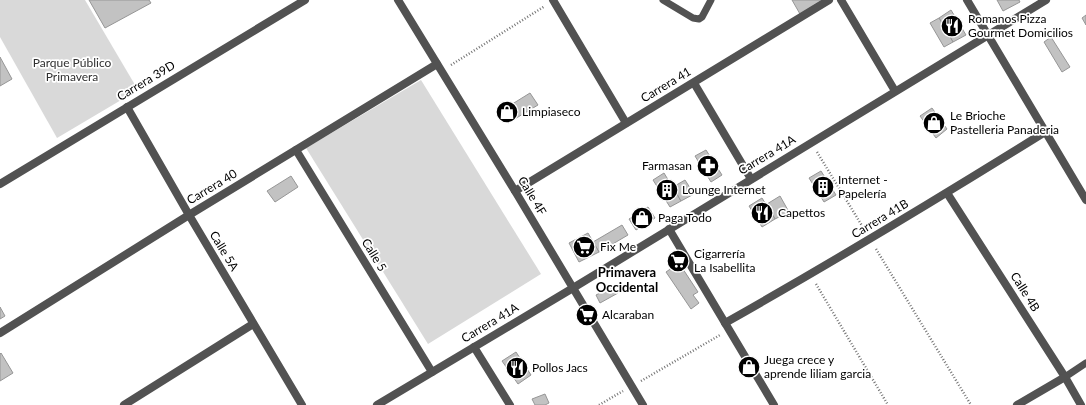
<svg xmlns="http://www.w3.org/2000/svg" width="1086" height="405" font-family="Lato,sans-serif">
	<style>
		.green { fill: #d9d9d9 }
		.building { fill: #c2c2c2; stroke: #969696 }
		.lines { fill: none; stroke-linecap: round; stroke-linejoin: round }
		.path { stroke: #747474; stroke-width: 2.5; stroke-dasharray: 1 2; stroke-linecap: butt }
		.service { stroke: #525252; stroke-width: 7 }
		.pedestrian { stroke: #525252; stroke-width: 8 }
		.minor { stroke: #525252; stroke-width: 8 }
		.tertiary { stroke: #525252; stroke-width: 8 }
		.labels { text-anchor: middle; stroke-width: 3.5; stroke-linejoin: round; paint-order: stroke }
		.poi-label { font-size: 12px; fill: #000; stroke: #fff; text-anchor: start }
		.park-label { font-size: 12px; fill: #303030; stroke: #fff }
		.street-label { font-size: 12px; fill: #000; stroke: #fff }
		.neighbourhood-label { font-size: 13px; font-weight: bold; fill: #000; stroke: #fff }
	</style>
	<rect width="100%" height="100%" fill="#fff"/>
	<g class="green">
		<path d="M0,0h85l53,90 -81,48 -57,-101z"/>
		<path d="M421,80l120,194 -113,70 -122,-196z"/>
	</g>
	<g class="building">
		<path d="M89,0h60l2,3 -46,25z"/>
		<path d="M792,0h31l-23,14z"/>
		<path d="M997,0h22l1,2 -17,9z"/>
		<path d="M951,10l15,25 -13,7 -14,-24z"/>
		<path d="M1086,15v10l-4,-7z"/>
		<path d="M939,18l14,24 -9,5 -14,-24z"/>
		<path d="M1051,37l19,30 -8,5 -18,-30z"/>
		<path d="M0,57l12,22 -12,7z"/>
		<path d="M530,93l8,12 -30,18 -7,-12z"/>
		<path d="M932,108l15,21 -11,9 -16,-22z"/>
		<path d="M706,150l16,25 -11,7 -16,-26z"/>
		<path d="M821,171l15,24 -12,7 -15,-24z"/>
		<path d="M664,173l17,28 -11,6 -17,-27z"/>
		<path d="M291,176l7,11 -23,15 -8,-11z"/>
		<path d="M685,180l9,14 -13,7 -8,-14z"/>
		<path d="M780,196l9,16 -14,7 -8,-15z"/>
		<path d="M762,198l13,21 -13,8 -13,-21z"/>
		<path d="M648,207l7,11 -19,12 -7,-11z"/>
		<path d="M622,225l6,10 -29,17 -6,-10z"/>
		<path d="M588,233l11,19 -20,10 -10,-19z"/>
		<path d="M679,263l19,29 -5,3 6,8 -8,6 -25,-37z"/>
		<path d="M614,286l4,7 -18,10 -4,-8z"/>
		<path d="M0,307l5,9 -5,3z"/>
		<path d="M516,352l15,23 -13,9 -16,-23z"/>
		<path d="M1,353l12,20 -13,8v-27z"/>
		<path d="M545,394l4,9 -4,2h-10l-3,-6z"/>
	</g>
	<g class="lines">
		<g class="path">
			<path d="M451,65l94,-59"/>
			<path d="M817,152l47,77"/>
			<path d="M876,249l95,156"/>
			<path d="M816,284l72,121"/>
			<path d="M641,381l79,-46"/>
			<path d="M599,405l24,-14"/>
		</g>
		<g class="service">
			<path d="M663,0l30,18 6,1 3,-2 9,-17"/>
			<path d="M1065,377l21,-14"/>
		</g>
		<path class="pedestrian" d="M694,83l57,96"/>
		<g class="minor">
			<path d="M398,0l117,191 128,214"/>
			<path d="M553,0l73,123"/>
			<path d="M841,0l54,91"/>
			<path d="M967,0l119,200"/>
			<path d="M127,107l62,108 113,190"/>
			<path d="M296,150l136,222"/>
			<path d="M0,184l305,-184"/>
			<path d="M515,191l314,-191"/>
			<path d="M947,193l118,184 16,28"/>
			<path d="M669,229l105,176"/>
			<path d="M725,323c108,-61 214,-125 320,-191"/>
			<path d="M0,333l189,-118 248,-151"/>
			<path d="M474,347l36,58"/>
			<path d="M124,405l129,-81"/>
			<path d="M1017,405l48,-28"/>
		</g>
		<path class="tertiary" d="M377,405l196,-117 473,-288"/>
	</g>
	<defs>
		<g id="restaurant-disc" transform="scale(1.15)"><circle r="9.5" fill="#000" stroke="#fff"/><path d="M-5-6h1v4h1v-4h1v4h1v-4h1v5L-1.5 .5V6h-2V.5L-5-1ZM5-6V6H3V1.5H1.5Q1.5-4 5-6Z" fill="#fff"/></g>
		<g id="shop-disc" transform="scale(1.15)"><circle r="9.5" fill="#000" stroke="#fff"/><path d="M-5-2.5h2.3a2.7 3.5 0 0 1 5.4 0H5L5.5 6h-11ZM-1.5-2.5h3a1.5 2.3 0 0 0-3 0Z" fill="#fff"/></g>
		<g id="pharmacy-disc" transform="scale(1.15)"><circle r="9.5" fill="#000" stroke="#fff"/><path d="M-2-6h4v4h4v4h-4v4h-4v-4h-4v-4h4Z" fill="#fff"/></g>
		<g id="building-disc" transform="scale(1.15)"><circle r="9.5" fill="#000" stroke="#fff"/><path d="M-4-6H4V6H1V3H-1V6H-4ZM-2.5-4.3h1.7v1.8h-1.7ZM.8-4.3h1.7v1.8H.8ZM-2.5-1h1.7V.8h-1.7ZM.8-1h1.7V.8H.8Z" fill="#fff"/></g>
		<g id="supermarket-disc" transform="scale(1.15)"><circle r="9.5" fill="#000" stroke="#fff"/><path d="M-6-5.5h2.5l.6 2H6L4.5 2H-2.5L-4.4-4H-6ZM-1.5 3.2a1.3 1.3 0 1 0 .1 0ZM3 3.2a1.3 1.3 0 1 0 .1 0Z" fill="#fff"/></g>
	</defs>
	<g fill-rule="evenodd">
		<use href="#restaurant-disc" x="952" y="26"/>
		<use href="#shop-disc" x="507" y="112"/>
		<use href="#shop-disc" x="934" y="123"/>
		<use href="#pharmacy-disc" x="708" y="166"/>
		<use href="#building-disc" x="823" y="187"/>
		<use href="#building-disc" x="667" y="190"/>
		<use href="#restaurant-disc" x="762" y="213"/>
		<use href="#shop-disc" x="642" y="218"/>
		<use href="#supermarket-disc" x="584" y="247"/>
		<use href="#supermarket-disc" x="678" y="261"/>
		<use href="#supermarket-disc" x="587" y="315"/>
		<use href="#shop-disc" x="749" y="367"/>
		<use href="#restaurant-disc" x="517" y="368"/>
	</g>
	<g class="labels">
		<g class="poi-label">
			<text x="968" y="23">Romanos Pizza<tspan x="968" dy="14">Gourmet Domicilios</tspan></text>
			<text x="522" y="116">Limpiaseco</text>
			<text x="950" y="120">Le Brioche<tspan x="950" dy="14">Pastelleria Panaderia</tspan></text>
			<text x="692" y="170" text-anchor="end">Farmasan</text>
			<text x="838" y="184">Internet -<tspan x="838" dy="14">Papelería</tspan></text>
			<text x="682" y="194">Lounge Internet</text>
			<text x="778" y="217">Capettos</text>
			<text x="658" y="222">Paga Todo</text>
			<text x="600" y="251">Fix Me</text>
			<text x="694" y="258">Cigarrería<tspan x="694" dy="14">La Isabellita</tspan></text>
			<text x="602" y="319">Alcaraban</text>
			<text x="764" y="364">Juega crece y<tspan x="764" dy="14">aprende liliam garcia</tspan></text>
			<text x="532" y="372">Pollos Jacs</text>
		</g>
		<g class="park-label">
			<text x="72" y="67">Parque Público<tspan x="72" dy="14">Primavera</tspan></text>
		</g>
		<g class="street-label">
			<text transform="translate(146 81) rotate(-31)" y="4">Carrera 39D</text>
			<text transform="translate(666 85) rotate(-31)" y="4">Carrera 41</text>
			<text transform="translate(767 155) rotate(-31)" y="4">Carrera 41A</text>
			<text transform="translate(212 187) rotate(-31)" y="4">Carrera 40</text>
			<text transform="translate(532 196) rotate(59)" y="4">Calle 4F</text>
			<text transform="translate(880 219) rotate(-31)" y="4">Carrera 41B</text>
			<text transform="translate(224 251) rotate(59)" y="4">Calle 5A</text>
			<text transform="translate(374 255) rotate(59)" y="4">Calle 5</text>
			<text transform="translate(1025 292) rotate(58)" y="4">Calle 4B</text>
			<text transform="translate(490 323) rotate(-31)" y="4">Carrera 41A</text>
		</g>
		<g class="neighbourhood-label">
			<text x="627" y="277">Primavera<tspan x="627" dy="15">Occidental</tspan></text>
		</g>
	</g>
</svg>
